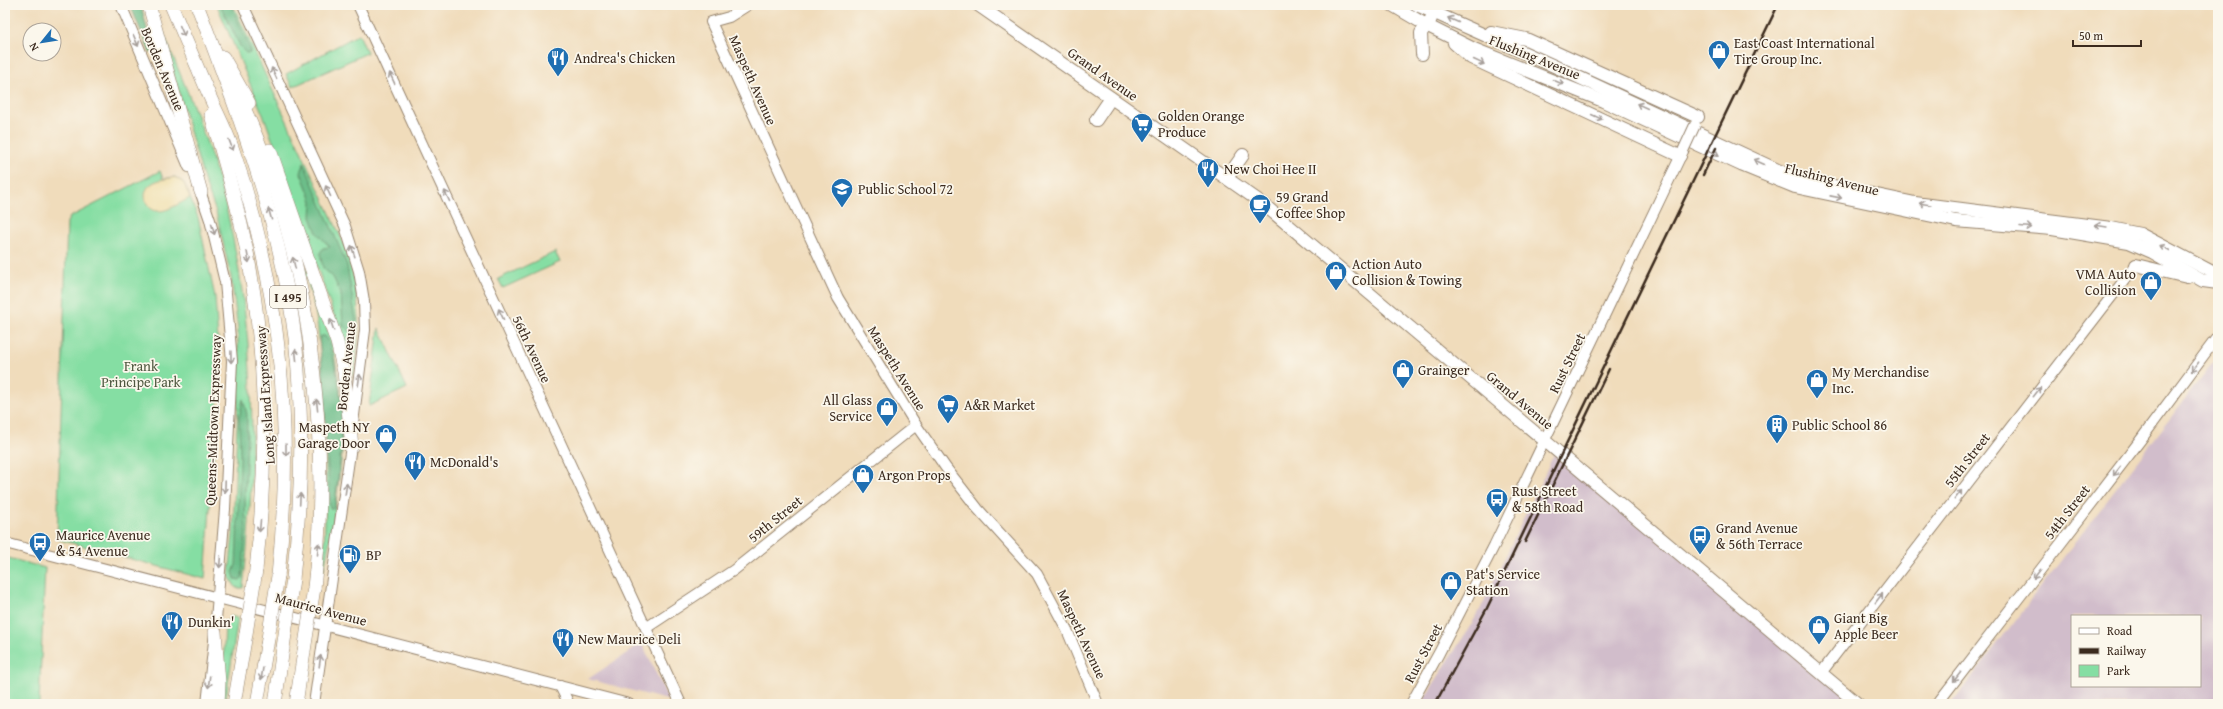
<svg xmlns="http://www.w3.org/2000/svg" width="2223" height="709" font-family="'Gentium Book Plus',serif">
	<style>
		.industrial { fill: #d1bdcb; fill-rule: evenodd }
		.green { fill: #85dea3; stroke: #608460 }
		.forest { fill: #6cbd89; stroke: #547454 }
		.sand { fill: #eeda9e; stroke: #94825e }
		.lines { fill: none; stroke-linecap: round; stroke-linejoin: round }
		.secondary-casing { stroke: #96836c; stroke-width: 12 }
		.primary-casing { stroke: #96836c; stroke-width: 14 }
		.highway-casing { stroke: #96836c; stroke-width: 14 }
		.secondary { stroke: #fff; stroke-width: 10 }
		.primary { stroke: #fff; stroke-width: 12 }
		.highway { stroke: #fff; stroke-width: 13 }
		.rail { stroke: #3b2a1e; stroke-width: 2.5 }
		.secondary-bridge-casing { stroke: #96836c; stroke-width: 12; stroke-linecap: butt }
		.highway-bridge-casing { stroke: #96836c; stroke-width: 14; stroke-linecap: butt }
		.secondary-bridge { stroke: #fff; stroke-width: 10 }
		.highway-bridge { stroke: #fff; stroke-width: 13 }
		.oneway { stroke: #a79f9a }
		.labels { text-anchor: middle; stroke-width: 3.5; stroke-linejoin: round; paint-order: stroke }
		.shield { fill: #fbf7ec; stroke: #75685c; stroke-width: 1 }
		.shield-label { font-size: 13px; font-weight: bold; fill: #3b2a1e }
		.poi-label { font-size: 14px; fill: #3b2a1e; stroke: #fbf7ec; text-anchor: start }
		.street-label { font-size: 14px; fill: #3b2a1e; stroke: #fbf7ec }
		.park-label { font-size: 14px; fill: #4e573f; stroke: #fbf7ec }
	</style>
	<rect width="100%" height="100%" fill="#fbf7ec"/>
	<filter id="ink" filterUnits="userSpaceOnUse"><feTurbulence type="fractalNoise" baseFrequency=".025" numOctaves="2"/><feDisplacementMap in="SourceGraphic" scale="8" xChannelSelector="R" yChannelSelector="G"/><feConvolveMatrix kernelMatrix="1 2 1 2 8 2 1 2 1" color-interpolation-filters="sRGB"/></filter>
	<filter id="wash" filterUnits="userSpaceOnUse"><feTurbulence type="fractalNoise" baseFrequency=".012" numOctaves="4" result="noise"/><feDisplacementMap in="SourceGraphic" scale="16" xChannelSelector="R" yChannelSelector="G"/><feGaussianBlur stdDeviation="0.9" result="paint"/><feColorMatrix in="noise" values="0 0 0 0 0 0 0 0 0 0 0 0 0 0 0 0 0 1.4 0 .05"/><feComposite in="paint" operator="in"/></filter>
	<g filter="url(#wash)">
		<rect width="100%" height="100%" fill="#f0dcbb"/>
		<g class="industrial">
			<path d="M2218,356v348h-267zM2072,616h128v70h-128z"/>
			<path d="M1556,450l302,254h-437l58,-92z"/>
			<path d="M642,643l26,56 -1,1 -79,-21z"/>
		</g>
		<g class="green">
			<path d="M217,5h16l113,243c15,49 14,78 8,128h-2l-9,-35 -77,-219z"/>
			<path d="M159,23c19,46 39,91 54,138 43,137 46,286 30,427h-7l-7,-12 4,-41 5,-136v-70l-7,-52 -15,-65 -12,-32z"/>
			<path d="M359,34l8,19 -75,34 -6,-13z"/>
			<path d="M160,171l3,8 12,-2 9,6 14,34 17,80 5,71 -15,211 -148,-40 10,-317 3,-5z"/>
			<path d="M555,252l5,10 -57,26 -5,-9z"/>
			<path d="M304,268h2l27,78 10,62 -1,47 -9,70 -10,49c4,-84 5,-169 -6,-252 -2,-18 -9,-36 -13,-54z"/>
			<path d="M379,328l28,60 -38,18z"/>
			<path d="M5,557l40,11 -6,136h-34z"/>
			<path d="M230,616l8,2 -13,86h-3l3,-83h3z"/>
		</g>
		<g class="forest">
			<path d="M130,5h11l12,47 -3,1z"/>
			<path d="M220,5h11l19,43v5h-4l-5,-5z"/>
			<path d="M304,163l43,102 9,55 -2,10 -6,1 -5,-5 -2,-32 -8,-17 -10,-9 -3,-15 3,-5 7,-1 -13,-14 -6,-16 1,-16 -11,-28z"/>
			<path d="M321,336h4l3,4c6,20 11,40 13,61 4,34 -3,71 -6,105l-2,3h-3l-7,-134 -4,-35z"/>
			<path d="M243,399l4,15v23l-2,55 1,38 -4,48 -2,2 -5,-1 -2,-7 3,-7 4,-107 -1,-40z"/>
		</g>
		<path class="sand" d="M175,177l9,6 6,15c-9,4 -21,13 -31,13 -13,0 -18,-17 -10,-25 7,-7 18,-7 26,-9z"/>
	</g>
	<g filter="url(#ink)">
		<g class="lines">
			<g class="secondary-casing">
				<g id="secondary">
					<path d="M121,5l68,162"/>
					<path d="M243,5l102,221 14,45 5,30 1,29 -12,93"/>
					<path d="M358,5l323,699"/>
					<path d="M748,5l-19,12 -18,5 127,276 78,127 30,43 32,41 59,65 30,56 31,74"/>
					<path d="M198,185l12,35 15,62 7,79 -7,148 -10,123 -8,72"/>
					<path d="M5,543l624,161"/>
					<path d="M646,628l88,-58 182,-145"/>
					<path d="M1821,673l315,-408"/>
					<path d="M560,686l9,18"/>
					<path d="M314,704l38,-265"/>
					<path d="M1411,704l28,-51 55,-107 189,-395"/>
					<path d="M1937,704l202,-262 79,-106"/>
				</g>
			</g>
			<g class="primary-casing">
				<g id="primary">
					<path d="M978,5l284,198 596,501"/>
					<path d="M1392,5l34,20 48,24 129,52 138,64 54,22 161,34 96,8 77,13 23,10 51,29 15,2"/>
					<path d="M1417,5l146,65 221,103 36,10 95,20 196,25 29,6 78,41"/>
					<path d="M1491,32l35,7 172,78"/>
					<path d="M1454,43l17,15 209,98"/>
					<path d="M1422,54l-1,-21 10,-14"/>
					<path d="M1096,120l15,-22"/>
					<path d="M1227,178l16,-23"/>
					<path d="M2136,265l51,12"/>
				</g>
			</g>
			<g class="highway-casing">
				<g id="highway">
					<path d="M149,5l52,187"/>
					<path d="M171,5c13,31 26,61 39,92 7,16 16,33 22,50 49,139 62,283 46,429"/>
					<path d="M197,5c13,32 24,64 36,96 28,78 52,155 62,237 9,81 7,161 -2,241"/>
					<path d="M223,57l26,46"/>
					<path d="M239,97c69,145 93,333 75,491"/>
					<path d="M211,115c13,44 26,87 35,132 21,106 22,216 10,323"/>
					<path d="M270,150l67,192 7,30 8,74"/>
					<path d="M215,632l4,51 -1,21"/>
					<path d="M234,704l12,-70"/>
					<path d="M257,704l10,-59"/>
					<path d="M275,704l8,-56"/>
					<path d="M296,704l8,-53"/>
				</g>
			</g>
			<use href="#secondary" class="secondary"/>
			<use href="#primary" class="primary"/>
			<use href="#highway" class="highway"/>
			<g class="rail">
				<path d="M1703,175l13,-27"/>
				<path d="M1525,542l84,-173"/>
				<path d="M1435,704l52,-96 291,-603"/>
			</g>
			<g class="secondary-bridge-casing">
				<path id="secondary-bridge" d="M1683,151l12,-26"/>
			</g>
			<g class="highway-bridge-casing">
				<g id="highway-bridge">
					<path d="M246,634l10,-64"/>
					<path d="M267,645l11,-69"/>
					<path d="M283,648l10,-69"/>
					<path d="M304,651l10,-63"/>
				</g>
			</g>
			<use href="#secondary-bridge" class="secondary-bridge"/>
			<use href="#highway-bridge" class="highway-bridge"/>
		</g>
		<defs><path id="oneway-shaft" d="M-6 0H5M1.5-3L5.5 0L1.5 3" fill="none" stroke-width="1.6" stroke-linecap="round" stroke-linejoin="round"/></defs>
		<g class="oneway">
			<use href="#oneway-shaft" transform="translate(1453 20) rotate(-156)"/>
			<use href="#oneway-shaft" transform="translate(182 31) rotate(67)"/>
			<use href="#oneway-shaft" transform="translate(136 41) rotate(67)"/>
			<use href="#oneway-shaft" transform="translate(1479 62) rotate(25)"/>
			<use href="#oneway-shaft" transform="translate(274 73) rotate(-115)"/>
			<use href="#oneway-shaft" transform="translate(392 78) rotate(-115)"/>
			<use href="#oneway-shaft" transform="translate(1558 82) rotate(23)"/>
			<use href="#oneway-shaft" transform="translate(1642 106) rotate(-155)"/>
			<use href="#oneway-shaft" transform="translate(1597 117) rotate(25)"/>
			<use href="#oneway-shaft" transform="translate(231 145) rotate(69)"/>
			<use href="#oneway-shaft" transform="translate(1714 153) rotate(25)"/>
			<use href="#oneway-shaft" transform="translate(1759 162) rotate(-156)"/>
			<use href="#oneway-shaft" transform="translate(328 191) rotate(-115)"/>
			<use href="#oneway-shaft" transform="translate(447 196) rotate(-115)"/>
			<use href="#oneway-shaft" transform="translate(1836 197) rotate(11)"/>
			<use href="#oneway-shaft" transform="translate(1925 204) rotate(-171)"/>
			<use href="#oneway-shaft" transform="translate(270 214) rotate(-105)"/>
			<use href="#oneway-shaft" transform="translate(2101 226) rotate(-171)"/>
			<use href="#oneway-shaft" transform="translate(2026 227) rotate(5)"/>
			<use href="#oneway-shaft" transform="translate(213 229) rotate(74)"/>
			<use href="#oneway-shaft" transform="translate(2165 248) rotate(-152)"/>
			<use href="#oneway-shaft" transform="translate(353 251) rotate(-108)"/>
			<use href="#oneway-shaft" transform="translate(248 257) rotate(80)"/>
			<use href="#oneway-shaft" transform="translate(294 263) rotate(-103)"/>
			<use href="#oneway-shaft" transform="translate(501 314) rotate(-115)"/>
			<use href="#oneway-shaft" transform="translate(332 325) rotate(-108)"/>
			<use href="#oneway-shaft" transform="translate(296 355) rotate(-96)"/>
			<use href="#oneway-shaft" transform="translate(231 357) rotate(89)"/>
			<use href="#oneway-shaft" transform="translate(2195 367) rotate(127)"/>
			<use href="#oneway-shaft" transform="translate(359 380) rotate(-82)"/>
			<use href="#oneway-shaft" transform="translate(2037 392) rotate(-52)"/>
			<use href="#oneway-shaft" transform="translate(317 405) rotate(-96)"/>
			<use href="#oneway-shaft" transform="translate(286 450) rotate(90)"/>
			<use href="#oneway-shaft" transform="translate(2117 471) rotate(128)"/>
			<use href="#oneway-shaft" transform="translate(225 487) rotate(92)"/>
			<use href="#oneway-shaft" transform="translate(346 489) rotate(-82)"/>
			<use href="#oneway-shaft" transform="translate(1958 495) rotate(-52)"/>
			<use href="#oneway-shaft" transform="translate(300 499) rotate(-87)"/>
			<use href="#oneway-shaft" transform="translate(260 526) rotate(95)"/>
			<use href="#oneway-shaft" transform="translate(318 549) rotate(-85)"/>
			<use href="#oneway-shaft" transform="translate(220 562) rotate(94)"/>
			<use href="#oneway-shaft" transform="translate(2037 574) rotate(128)"/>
			<use href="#oneway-shaft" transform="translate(1879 598) rotate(-52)"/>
			<use href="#oneway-shaft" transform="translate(320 661) rotate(-82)"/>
			<use href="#oneway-shaft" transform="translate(262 674) rotate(99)"/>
			<use href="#oneway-shaft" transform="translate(1957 677) rotate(128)"/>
			<use href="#oneway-shaft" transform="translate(209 682) rotate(97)"/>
		</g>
	</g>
	<defs>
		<g id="shop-pin" transform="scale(1.15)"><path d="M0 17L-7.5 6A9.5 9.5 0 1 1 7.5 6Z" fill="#1f6fb2" stroke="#fbf7ec"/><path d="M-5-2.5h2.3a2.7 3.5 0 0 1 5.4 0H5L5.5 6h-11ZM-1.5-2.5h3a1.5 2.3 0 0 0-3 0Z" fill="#fff"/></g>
		<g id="restaurant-pin" transform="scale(1.15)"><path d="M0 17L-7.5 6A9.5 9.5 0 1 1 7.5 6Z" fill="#1f6fb2" stroke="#fbf7ec"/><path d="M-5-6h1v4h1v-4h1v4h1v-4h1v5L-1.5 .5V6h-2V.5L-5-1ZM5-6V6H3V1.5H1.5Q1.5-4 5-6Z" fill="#fff"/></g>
		<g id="supermarket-pin" transform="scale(1.15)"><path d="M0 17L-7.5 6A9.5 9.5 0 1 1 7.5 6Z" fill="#1f6fb2" stroke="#fbf7ec"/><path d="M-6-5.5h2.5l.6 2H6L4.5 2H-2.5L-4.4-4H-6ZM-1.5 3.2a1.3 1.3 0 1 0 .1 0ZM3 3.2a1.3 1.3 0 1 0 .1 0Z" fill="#fff"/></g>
		<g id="school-pin" transform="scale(1.15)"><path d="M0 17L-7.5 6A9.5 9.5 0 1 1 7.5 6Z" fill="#1f6fb2" stroke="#fbf7ec"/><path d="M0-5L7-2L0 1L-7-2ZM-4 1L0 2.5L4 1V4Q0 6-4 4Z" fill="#fff"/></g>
		<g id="cafe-pin" transform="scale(1.15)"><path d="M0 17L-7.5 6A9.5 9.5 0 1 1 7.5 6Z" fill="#1f6fb2" stroke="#fbf7ec"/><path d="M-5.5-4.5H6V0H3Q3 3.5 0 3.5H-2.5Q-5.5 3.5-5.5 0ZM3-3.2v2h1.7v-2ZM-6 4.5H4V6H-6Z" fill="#fff"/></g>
		<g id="building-pin" transform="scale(1.15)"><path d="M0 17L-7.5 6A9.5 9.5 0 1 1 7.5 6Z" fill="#1f6fb2" stroke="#fbf7ec"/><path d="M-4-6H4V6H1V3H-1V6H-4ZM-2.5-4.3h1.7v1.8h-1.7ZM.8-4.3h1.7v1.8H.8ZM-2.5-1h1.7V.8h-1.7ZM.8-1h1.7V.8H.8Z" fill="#fff"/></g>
		<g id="bus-pin" transform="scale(1.15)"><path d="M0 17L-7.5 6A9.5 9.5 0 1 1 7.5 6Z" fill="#1f6fb2" stroke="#fbf7ec"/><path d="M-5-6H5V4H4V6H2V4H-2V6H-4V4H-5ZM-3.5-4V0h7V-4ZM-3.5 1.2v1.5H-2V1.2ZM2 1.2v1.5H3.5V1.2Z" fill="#fff"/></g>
		<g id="fuel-pin" transform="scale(1.15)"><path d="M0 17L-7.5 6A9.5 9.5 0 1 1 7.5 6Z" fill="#1f6fb2" stroke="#fbf7ec"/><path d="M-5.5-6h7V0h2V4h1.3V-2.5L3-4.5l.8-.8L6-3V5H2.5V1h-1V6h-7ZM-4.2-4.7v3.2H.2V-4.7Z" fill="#fff"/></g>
	</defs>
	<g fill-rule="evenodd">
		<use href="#shop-pin" x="1719" y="51"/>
		<use href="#restaurant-pin" x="558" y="58"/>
		<use href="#supermarket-pin" x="1142" y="124"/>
		<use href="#restaurant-pin" x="1208" y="169"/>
		<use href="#school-pin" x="842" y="189"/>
		<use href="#cafe-pin" x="1260" y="205"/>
		<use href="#shop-pin" x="1336" y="272"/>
		<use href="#shop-pin" x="2151" y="282"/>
		<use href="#shop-pin" x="1403" y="370"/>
		<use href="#shop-pin" x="1817" y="380"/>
		<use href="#supermarket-pin" x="948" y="405"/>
		<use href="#shop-pin" x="887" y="408"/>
		<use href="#building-pin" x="1777" y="425"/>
		<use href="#shop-pin" x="386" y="435"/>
		<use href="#restaurant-pin" x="415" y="462"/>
		<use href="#shop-pin" x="863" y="475"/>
		<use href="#bus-pin" x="1497" y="499"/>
		<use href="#bus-pin" x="1700" y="536"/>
		<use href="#bus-pin" x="40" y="543"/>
		<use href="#fuel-pin" x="350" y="555"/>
		<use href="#shop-pin" x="1451" y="582"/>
		<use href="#restaurant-pin" x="172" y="622"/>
		<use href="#shop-pin" x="1819" y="626"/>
		<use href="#restaurant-pin" x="563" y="639"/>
	</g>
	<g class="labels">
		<rect class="shield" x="270" y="286" width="36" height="22" rx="3"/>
		<g class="shield-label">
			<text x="288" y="302">I 495</text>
		</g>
		<g class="poi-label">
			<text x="1734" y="48">East Coast International<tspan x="1734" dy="16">Tire Group Inc.</tspan></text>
			<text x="574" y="63">Andrea's Chicken</text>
			<text x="1158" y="121">Golden Orange<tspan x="1158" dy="16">Produce</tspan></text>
			<text x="1224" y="174">New Choi Hee II</text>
			<text x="858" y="194">Public School 72</text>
			<text x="1276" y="202">59 Grand<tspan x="1276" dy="16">Coffee Shop</tspan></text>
			<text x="1352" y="269">Action Auto<tspan x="1352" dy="16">Collision &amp; Towing</tspan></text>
			<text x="2136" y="279" text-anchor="end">VMA Auto<tspan x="2136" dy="16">Collision</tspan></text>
			<text x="1418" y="375">Grainger</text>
			<text x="1832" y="377">My Merchandise<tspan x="1832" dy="16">Inc.</tspan></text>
			<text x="872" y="405" text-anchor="end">All Glass<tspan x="872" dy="16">Service</tspan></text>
			<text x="964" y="410">A&amp;R Market</text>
			<text x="1792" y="430">Public School 86</text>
			<text x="370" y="432" text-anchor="end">Maspeth NY<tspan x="370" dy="16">Garage Door</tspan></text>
			<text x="430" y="467">McDonald's</text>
			<text x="878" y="480">Argon Props</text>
			<text x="1512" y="496">Rust Street<tspan x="1512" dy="16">&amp; 58th Road</tspan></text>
			<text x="1716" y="533">Grand Avenue<tspan x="1716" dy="16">&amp; 56th Terrace</tspan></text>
			<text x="56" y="540">Maurice Avenue<tspan x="56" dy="16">&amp; 54 Avenue</tspan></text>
			<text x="366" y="560">BP</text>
			<text x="1466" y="579">Pat's Service<tspan x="1466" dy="16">Station</tspan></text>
			<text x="1834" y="623">Giant Big<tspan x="1834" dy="16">Apple Beer</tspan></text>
			<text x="188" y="627">Dunkin'</text>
			<text x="578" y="644">New Maurice Deli</text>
		</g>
		<g class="street-label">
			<text transform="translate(1535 57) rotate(22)" y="5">Flushing Avenue</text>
			<text transform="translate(163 69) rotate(67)" y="5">Borden Avenue</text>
			<text transform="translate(1103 74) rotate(35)" y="5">Grand Avenue</text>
			<text transform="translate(753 80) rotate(66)" y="5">Maspeth Avenue</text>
			<text transform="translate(1832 179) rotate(14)" y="5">Flushing Avenue</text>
			<text transform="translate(532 349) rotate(65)" y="5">56th Avenue</text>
			<text transform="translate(1567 363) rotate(-64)" y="5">Rust Street</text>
			<text transform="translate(346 366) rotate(-84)" y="5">Borden Avenue</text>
			<text transform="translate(897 368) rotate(58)" y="5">Maspeth Avenue</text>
			<text transform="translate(265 395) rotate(-94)" y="5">Long Island Expressway</text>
			<text transform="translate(1520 400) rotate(40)" y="5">Grand Avenue</text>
			<text transform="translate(213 420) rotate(-88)" y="5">Queens-Midtown Expressway</text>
			<text transform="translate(1967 460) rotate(-52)" y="5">55th Street</text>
			<text transform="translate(2067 512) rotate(-52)" y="5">54th Street</text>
			<text transform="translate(775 519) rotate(-39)" y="5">59th Street</text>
			<text transform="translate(321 609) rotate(15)" y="5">Maurice Avenue</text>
			<text transform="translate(1082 634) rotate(65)" y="5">Maspeth Avenue</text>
			<text transform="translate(1423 653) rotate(-62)" y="5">Rust Street</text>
		</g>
		<g class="park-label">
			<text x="141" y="371">Frank<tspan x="141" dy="16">Principe Park</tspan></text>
		</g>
	</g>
	<rect width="2223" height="709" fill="none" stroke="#fbf7ec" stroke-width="20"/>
	<rect x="2071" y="615" width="130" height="72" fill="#fbf7ec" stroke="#aea59a"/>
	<rect x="2079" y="628" width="20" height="6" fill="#ffffff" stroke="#aea59a"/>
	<text x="2107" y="635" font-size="12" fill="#3b2a1e">Road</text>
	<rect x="2079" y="648" width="20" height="6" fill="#3b2a1e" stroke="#aea59a"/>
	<text x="2107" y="655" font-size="12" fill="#3b2a1e">Railway</text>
	<rect x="2079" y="665" width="20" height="12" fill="#85dea3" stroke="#aea59a"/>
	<text x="2107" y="675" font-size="12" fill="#3b2a1e">Park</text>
	<g transform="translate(42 42) rotate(240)"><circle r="19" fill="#fbf7ec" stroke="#aea59a"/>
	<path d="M0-3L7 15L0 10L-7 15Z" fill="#1f6fb2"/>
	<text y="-6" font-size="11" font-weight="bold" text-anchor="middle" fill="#3b2a1e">N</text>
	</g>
	<path d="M2073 40v6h68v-6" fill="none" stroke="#3b2a1e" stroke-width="2"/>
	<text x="2079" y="40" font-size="12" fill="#3b2a1e" stroke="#fbf7ec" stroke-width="3" paint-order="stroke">50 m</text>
</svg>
